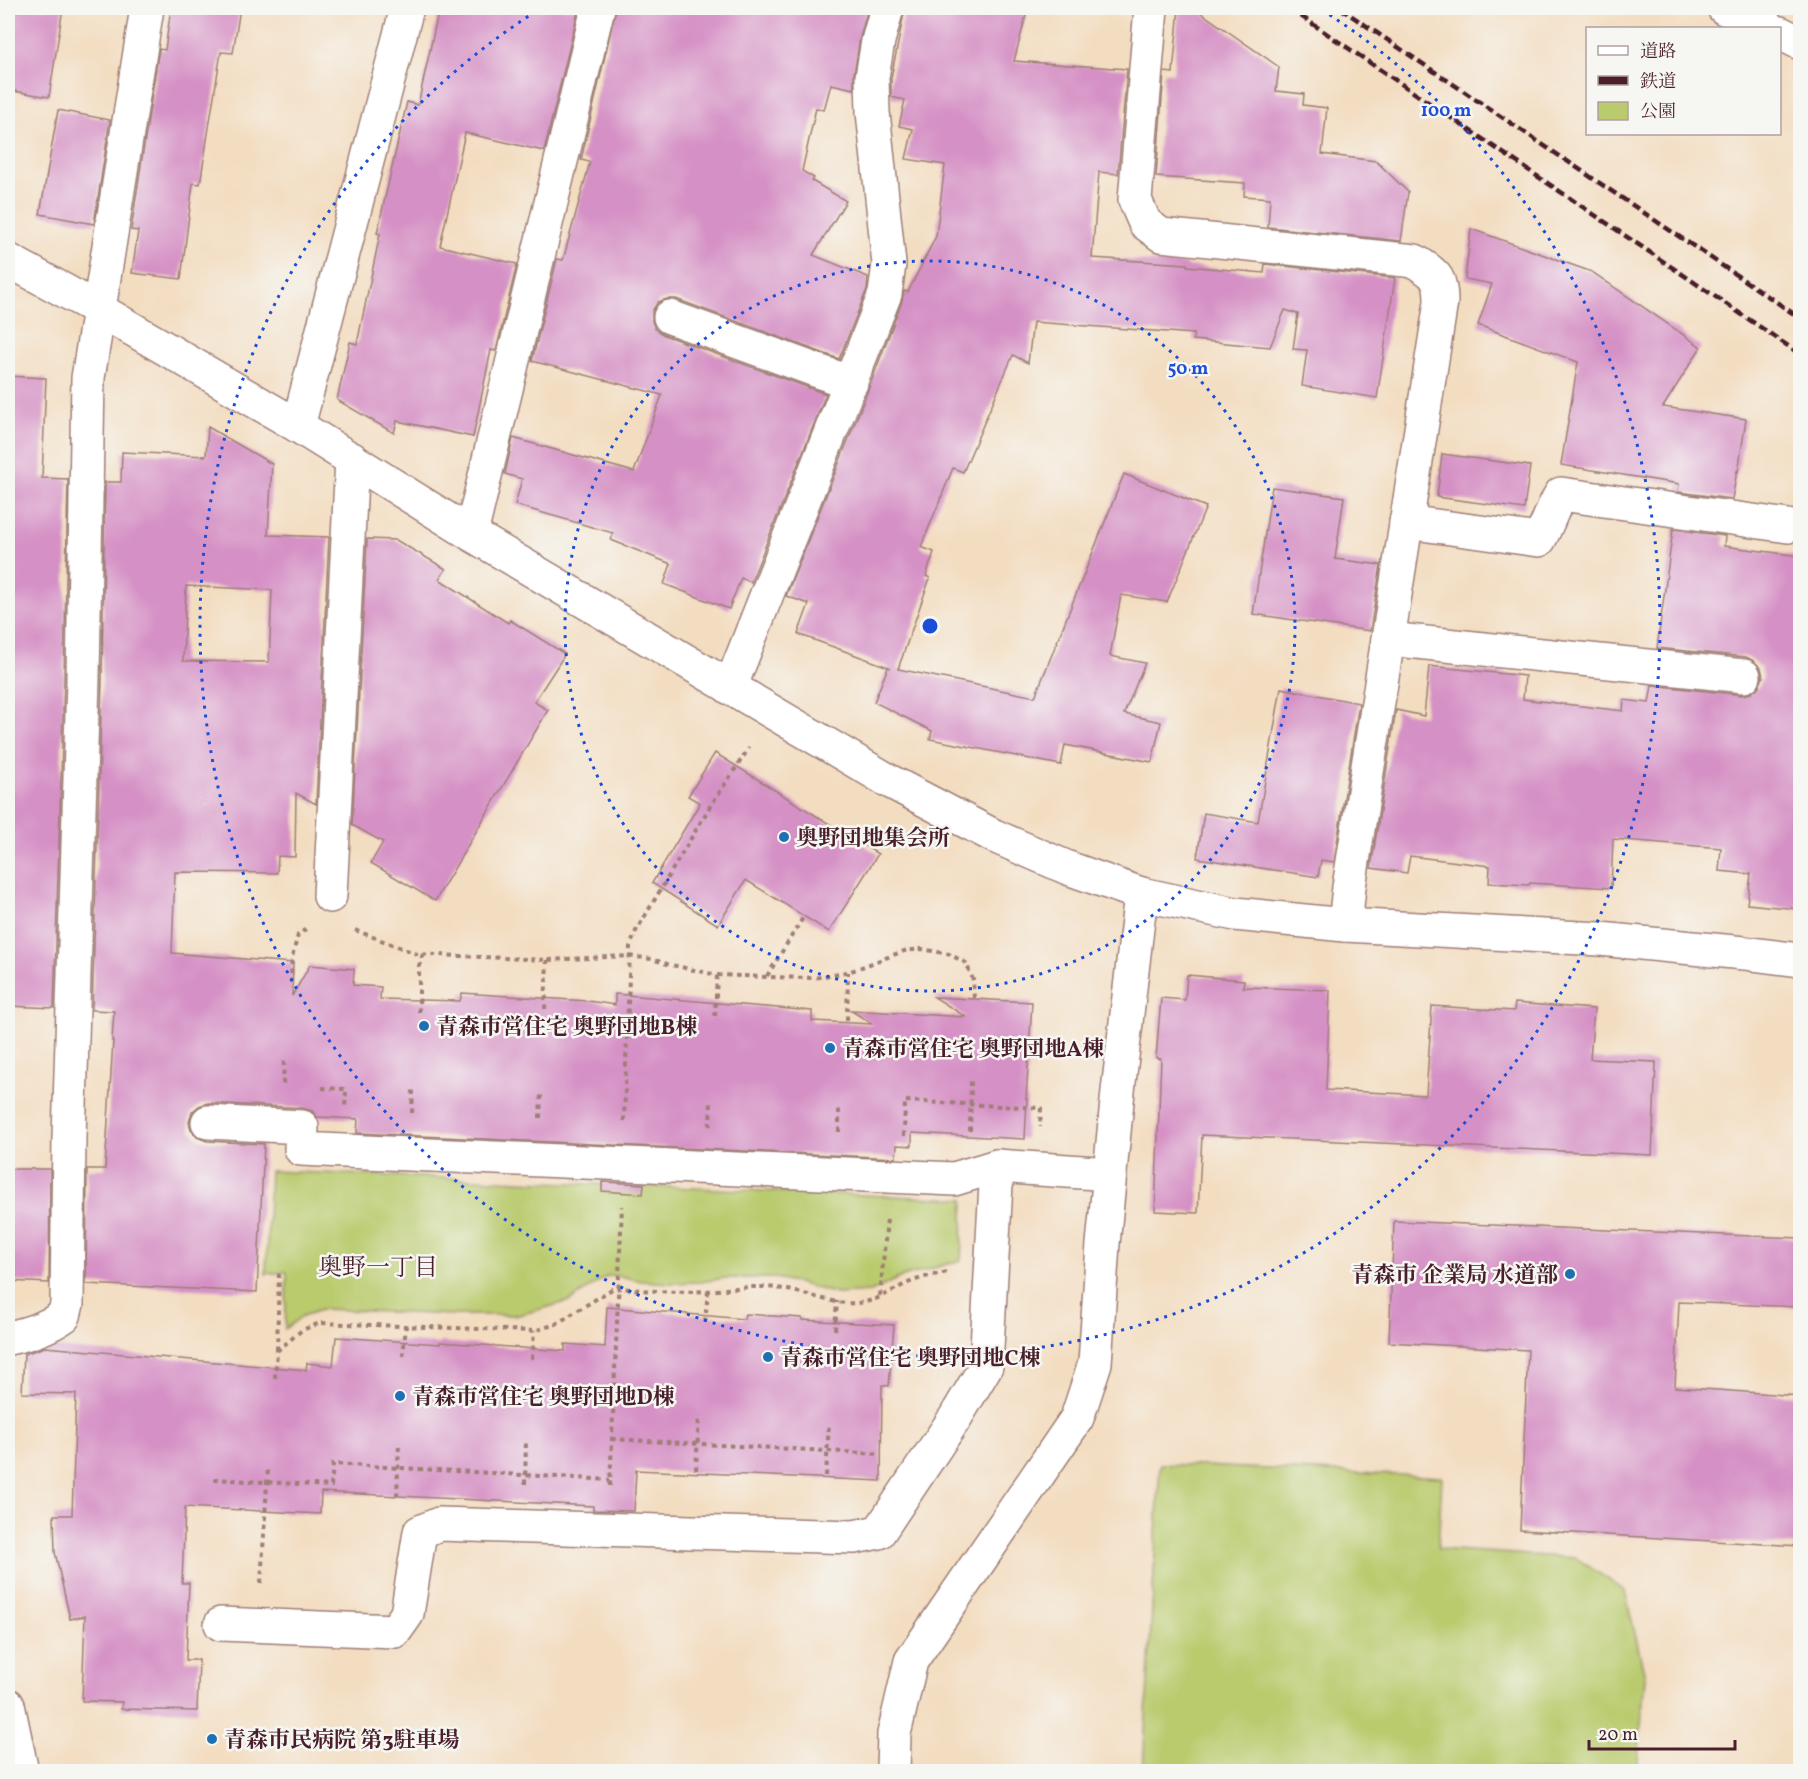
<svg xmlns="http://www.w3.org/2000/svg" width="1808" height="1779" font-family="Vollkorn,'Noto Serif JP',serif">
	<style>
		.green { fill: #bacb6e; stroke: #82754c; stroke-width: 1.5 }
		.building { fill: #d590c5; fill-rule: evenodd }
		.lines { fill: none; stroke-linecap: round; stroke-linejoin: round }
		.minor-casing { stroke: #9e7e76; stroke-width: 36 }
		.path { stroke: #9e7e76; stroke-width: 4; stroke-dasharray: 4.5 4.5; stroke-linecap: butt }
		.minor { stroke: #fff; stroke-width: 33 }
		.rail { stroke: #4a1f2b; stroke-width: 4.5; stroke-dasharray: 9 4.5; stroke-linecap: butt }
		.ring { fill: none; stroke: #1d4ed8; stroke-width: 3; stroke-dasharray: 3 6 }
		.poi-dot { fill: #1f6fb2; stroke: #f6f6f2; stroke-width: 2 }
		.labels { text-anchor: middle; stroke-width: 5; stroke-linejoin: round; paint-order: stroke }
		.poi-label { font-size: 22px; font-weight: bold; fill: #4a1f2b; stroke: #f6f6f2; text-anchor: start }
		.neighbourhood-label { font-size: 24px; fill: #4a1f2b; stroke: #f6f6f2 }
		.centre { fill: #1d4ed8; stroke: #f6f6f2; stroke-width: 3 }
		.ring-label { font-size: 18px; text-anchor: middle; font-weight: bold; fill: #1d4ed8; stroke: #f6f6f2; stroke-width: 5; stroke-linejoin: round; paint-order: stroke }
	</style>
	<rect width="100%" height="100%" fill="#f6f6f2"/>
	<filter id="ink" filterUnits="userSpaceOnUse"><feTurbulence type="fractalNoise" baseFrequency=".0167" numOctaves="2"/><feDisplacementMap in="SourceGraphic" scale="12" xChannelSelector="R" yChannelSelector="G"/><feConvolveMatrix kernelMatrix="1 2 1 2 8 2 1 2 1" color-interpolation-filters="sRGB"/></filter>
	<filter id="wash" filterUnits="userSpaceOnUse"><feTurbulence type="fractalNoise" baseFrequency=".008" numOctaves="4" result="noise"/><feDisplacementMap in="SourceGraphic" scale="24" xChannelSelector="R" yChannelSelector="G"/><feGaussianBlur stdDeviation="1.35" result="paint"/><feColorMatrix in="noise" values="0 0 0 0 0 0 0 0 0 0 0 0 0 0 0 0 0 1.4 0 .05"/><feComposite in="paint" operator="in"/></filter>
	<g filter="url(#wash)">
		<rect width="100%" height="100%" fill="#f3ddc1"/>
		<g class="green">
			<path d="M270,1171l694,28 -3,61 -62,18 -28,14 -34,2 -39,-11 -22,-5h-51l-25,4 -29,1 -29,-2 -22,-5h-13l-37,25 -51,14h-66l-129,-6 -22,7 -17,13 2,-57 -21,2z"/>
			<path d="M1160,1464l282,13 -4,72 138,9 49,33 20,86 -8,94 -494,-1z"/>
		</g>
		<g id="blocks">
			<g class="building">
				<path d="M8,8h55l-14,89 -41,-7z"/>
				<path d="M171,8h69l-7,45 -12,-1 -21,132 -7,-1 -12,96 -49,-6 6,-42 -7,-1 28,-181 6,1z"/>
				<path d="M439,8h140l-35,143 -79,-18 -25,113 77,18 -21,87 -5,-1 -18,87 -76,-16 -3,12 -57,-33 13,-58 7,2 23,-110 -3,-1 30,-131 11,3z"/>
				<path d="M616,8h252l-8,30 -6,36v15l-23,-5 -7,26 -8,-2 -14,63 12,7 -2,3 34,20 -33,54 55,22 -1,12 -28,70 -163,-60h-9l-9,3 -6,9v10l3,8 9,6 162,59 -75,188 -10,-4 -12,31 -65,-25 7,-20 -60,-24 2,-7 -98,-28 7,-26 -17,-5 8,-36 121,34 28,-77 -130,-34 25,-102 6,1 27,-98 -9,-2z"/>
				<path d="M905,8h123l-14,53 113,8 -9,105 -19,-2 -7,86 95,6v2l77,7 1,-9 130,14 -18,120 -75,-12 5,-36 -14,-1 5,-35 -13,-4 -15,37 -77,-7 1,-6 -161,-12 -5,41 -15,-8 -50,117 -10,-4 -32,79 13,5 -8,24 4,2 -32,91 137,28 89,-223 82,33 -39,95 -46,-7 -11,61 35,7 -21,51 37,8 -9,40 -87,-17 -4,20 -131,-26 2,-8 -58,-29 14,-35 3,1 -93,-34 11,-30 -23,-8 82,-206 34,-89 2,-10 4,1 28,-56 9,-71 -39,-6 7,-30 -14,-3 6,-26 -14,-3v-19z"/>
				<path d="M1179,8h15l85,59 -3,24 28,3 -1,11 24,3 -5,46 54,7 32,31 -7,49 -133,-14 2,-29 -26,-2 1,-13 -89,-6 8,-105 9,1z"/>
				<path d="M58,110l52,10 -16,104 -54,-10z"/>
				<path d="M1471,229l121,43 109,75 -38,60 83,12 -8,53 -1,-1 -5,28 -54,-7 1,-8 -118,-19 17,-103 -100,-37 14,-41 -27,-5z"/>
				<path d="M8,376l38,2 -4,100 26,1 -4,201 -10,328 -46,-2z"/>
				<path d="M208,427l64,37 -4,71 61,2 -13,267 -20,-11 -1,64 -17,-1 -1,17 -102,-1 -3,81 121,10 -1,33 18,-31 44,4 -1,16 28,2 -1,12 80,2 2,-8 126,8 27,4v-11l197,17v10l61,3 -23,-14 116,7 -32,-20 98,5 -6,97h1l-2,40 -113,-6v13l-15,-1 -1,13 -539,-25 1,-14 -41,-2 -5,-6 -9,-3 -95,-5 -9,3 -7,6 -3,10 2,8 6,7 10,4 57,3 -7,148 -171,-8 1,-115h18l8,-128h-1l2,-30 -22,-1 10,-329 3,-199h16l1,-30 84,4zM186,586l86,4 -3,72 -86,-1z"/>
				<path d="M1442,454l88,12 -6,43 -87,-12z"/>
				<path d="M1272,487l72,10 -9,62 46,6 -11,66 -117,-17z"/>
				<path d="M1673,529l52,7 -1,10 76,10v333l-2,20 -51,-5 4,-30 -32,-3 2,-23 -108,-9 -2,49 -81,-5 -1,2 -40,-2 1,-17 -80,-10 -3,17 -36,-5 25,-158 28,6 5,-50 96,10 -2,23 100,12 1,-11 25,3 3,-18 90,10 9,-2 8,-6 4,-10 -2,-9 -7,-7 -8,-4 -89,-9z"/>
				<path d="M367,539l29,1 50,29 -7,10 69,44 2,-3 55,34 -31,48 14,8 -113,191 -64,-38 12,-21 -31,-17z"/>
				<path d="M1281,688l78,15 -25,159 -13,-2 -3,17 -121,-19 7,-45 54,9z"/>
				<path d="M715,753l163,101 -49,78 -83,-52 -28,45 -66,-42 48,-80 -12,-7z"/>
				<path d="M1187,975l57,5 -1,7 87,3 -4,100 100,5 6,-89 82,5 1,-8 79,6 -4,50 66,3 -4,93 -450,-20 -4,78 -43,-2 6,-152 -5,-1 5,-60 24,2z"/>
				<path d="M8,1169h42l-1,114 -41,-2z"/>
				<path d="M602,1182l42,2 -1,10 -41,-3z"/>
				<path d="M1394,1221l406,17v69l-121,-5 -4,85 125,9v150l-280,-16 8,-180 -139,-8z"/>
				<path d="M607,1307l137,12 1,-5 57,4v2l92,5 -5,61 -7,-1 -1,96 -245,-11 -2,41 -41,-1v-4l-272,-14 -1,22 -135,-7 -3,76h7l-3,77h13l-2,51 -76,-2 1,-7 -40,-1 3,-85 -15,3 -15,-67 -1,-37h18l4,-121 -54,-1 2,-39 21,-7 261,23 1,-7 26,3 3,-29 104,7v-2l125,9v-7l40,3z"/>
			</g>
		</g>
	</g>
	<g filter="url(#ink)">
		<use href="#blocks" fill-opacity="0" stroke="#9e7e76" stroke-width="1.5"/>
		<g class="lines">
			<g class="minor-casing">
				<g id="minor">
					<path d="M1151,8l-16,192 10,23 16,12 254,26c21,14 26,15 26,41l-92,585 -4,38"/>
					<path d="M1724,8l45,20"/>
					<path d="M1780,33l20,10"/>
					<path d="M8,260l90,49 200,117 173,108 418,247 105,55 74,32 73,26 94,20 110,11 255,14 144,14 56,7"/>
					<path d="M670,317l181,66"/>
					<path d="M298,426l109,-418"/>
					<path d="M1406,522l133,18c9,-15 13,-32 22,-46l227,32"/>
					<path d="M471,534l127,-526"/>
					<path d="M1388,639l356,37"/>
					<path d="M730,688l155,-394 4,-30 -16,-152 -1,-35 6,-36 9,-33"/>
					<path d="M330,896l22,-437"/>
					<path d="M208,1122l94,5 -1,22 653,30 43,-13 113,8"/>
					<path d="M8,1338c20,-4 39,-10 56,-22l3,-12 2,-166 14,-458 5,-302 59,-370"/>
					<path d="M221,1624l174,7 12,-17 13,-82 19,-8 415,13 25,-5 76,-114 31,-52 11,-200"/>
					<path d="M8,1705l14,67"/>
					<path d="M893,1772l1,-38 17,-73 166,-243 18,-55 8,-119 15,-153 23,-197"/>
				</g>
			</g>
			<g class="path">
				<path d="M355,930l62,24 130,6 81,-4 24,3 15,5 50,11 49,2 48,1 37,-7 53,-20 18,-2 27,5 17,9 7,17 1,19"/>
				<path d="M767,976l37,-60"/>
				<path d="M291,983l1,-26 6,-22 8,-6"/>
				<path d="M545,1009l2,-49"/>
				<path d="M419,1012v-46l4,-12"/>
				<path d="M715,1016l2,-41"/>
				<path d="M847,1020l1,-48"/>
				<path d="M283,1084l1,-23"/>
				<path d="M322,1088l24,1 -1,20"/>
				<path d="M412,1113l1,-24"/>
				<path d="M540,1118l1,-23"/>
				<path d="M624,1121l6,-174 6,-16 73,-123 40,-60"/>
				<path d="M710,1126l1,-26"/>
				<path d="M970,1131l1,-51"/>
				<path d="M839,1132v-23"/>
				<path d="M904,1136l1,-35 136,7 -1,19"/>
				<path d="M880,1296l7,-77"/>
				<path d="M705,1322l3,-31"/>
				<path d="M835,1330l2,-29"/>
				<path d="M277,1350l2,-78"/>
				<path d="M403,1356l3,-30"/>
				<path d="M532,1359l2,-28"/>
				<path d="M275,1378l2,-27 25,-21 18,-7 214,8 22,-7 56,-35 8,-1c29,3 58,5 87,3 23,-2 46,-6 69,-3 27,3 54,17 81,15 21,-1 37,-15 56,-22 11,-4 23,-7 35,-9"/>
				<path d="M612,1439l269,15"/>
				<path d="M696,1470l3,-54"/>
				<path d="M826,1476l3,-54"/>
				<path d="M214,1479l117,7 2,-22 277,16"/>
				<path d="M525,1484l1,-44"/>
				<path d="M610,1486l12,-280"/>
				<path d="M397,1496l2,-52"/>
				<path d="M261,1583l7,-116"/>
			</g>
			<use href="#minor" class="minor"/>
			<g class="rail">
				<path d="M1289,8l511,346"/>
				<path d="M1340,8l460,310"/>
			</g>
		</g>
	</g>
	<g class="ring">
		<circle cx="930" cy="626" r="365"/>
		<path d="M1322 10A730 730 0 1 1 538 10"/>
	</g>
	<g class="poi-dot">
		<circle cx="784" cy="837" r="6"/>
		<circle cx="424" cy="1026" r="6"/>
		<circle cx="830" cy="1048" r="6"/>
		<circle cx="1570" cy="1274" r="6"/>
		<circle cx="768" cy="1357" r="6"/>
		<circle cx="400" cy="1396" r="6"/>
		<circle cx="212" cy="1739" r="6"/>
	</g>
	<g class="labels">
		<g class="poi-label">
			<text x="796" y="845">奥野団地集会所</text>
			<text x="436" y="1034">青森市営住宅 奥野団地B棟</text>
			<text x="842" y="1056">青森市営住宅 奥野団地A棟</text>
			<text x="1558" y="1282" text-anchor="end">青森市 企業局 水道部</text>
			<text x="780" y="1365">青森市営住宅 奥野団地C棟</text>
			<text x="412" y="1404">青森市営住宅 奥野団地D棟</text>
			<text x="224" y="1747">青森市民病院 第3駐車場</text>
		</g>
		<g class="neighbourhood-label">
			<text x="378" y="1275">奥野一丁目</text>
		</g>
	</g>
	<circle cx="930" cy="626" r="9" class="centre"/>
	<g class="ring-label">
		<text x="1446" y="116">100 m</text>
		<text x="1188" y="374">50 m</text>
	</g>
	<rect width="1808" height="1779" fill="none" stroke="#f6f6f2" stroke-width="30"/>
	<rect x="1586" y="27" width="195" height="108" fill="#f6f6f2" stroke="#b1a0a2" stroke-width="1.5"/>
	<rect x="1598" y="46" width="30" height="9" fill="#ffffff" stroke="#b1a0a2" stroke-width="1.5"/>
	<text x="1640" y="57" font-size="18" fill="#4a1f2b">道路</text>
	<rect x="1598" y="76" width="30" height="9" fill="#4a1f2b" stroke="#b1a0a2" stroke-width="1.5"/>
	<text x="1640" y="87" font-size="18" fill="#4a1f2b">鉄道</text>
	<rect x="1598" y="102" width="30" height="18" fill="#bacb6e" stroke="#b1a0a2" stroke-width="1.5"/>
	<text x="1640" y="117" font-size="18" fill="#4a1f2b">公園</text>
	<path d="M1589 1740v9h146v-9" fill="none" stroke="#4a1f2b" stroke-width="3"/>
	<text x="1598" y="1740" font-size="18" fill="#4a1f2b" stroke="#f6f6f2" stroke-width="4.5" paint-order="stroke">20 m</text>
</svg>
